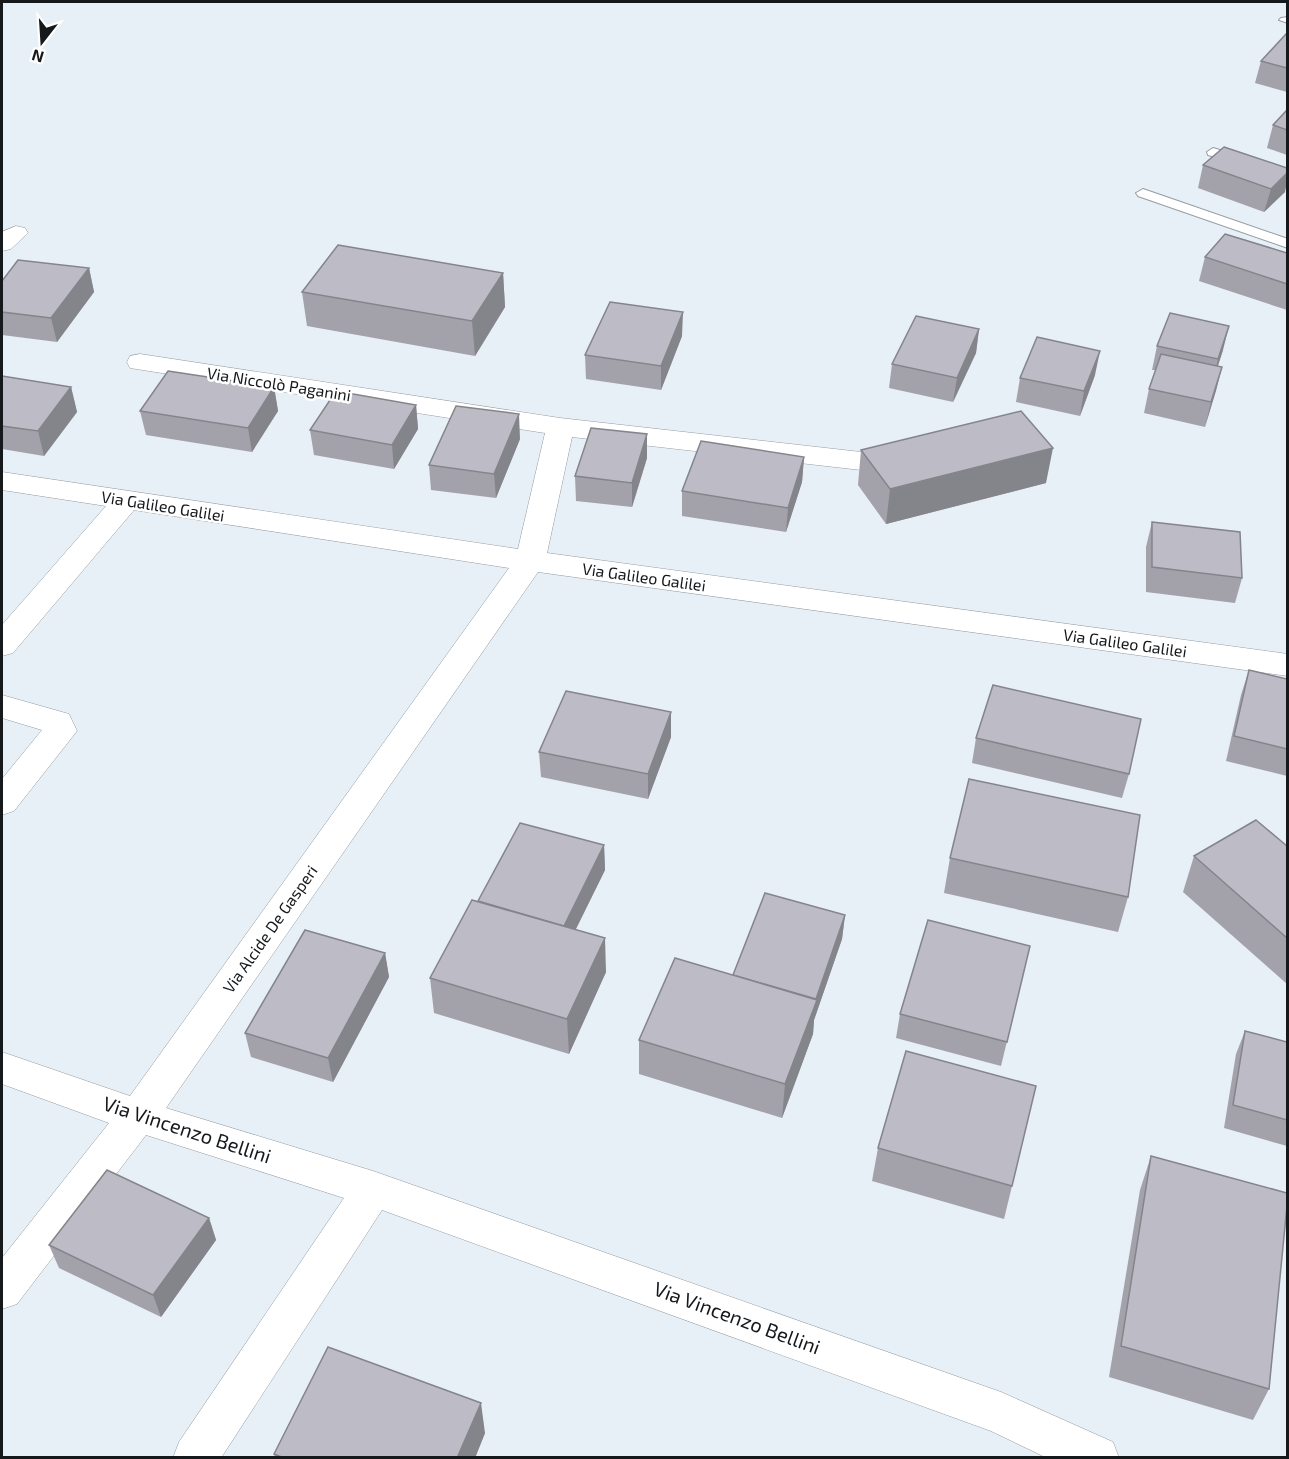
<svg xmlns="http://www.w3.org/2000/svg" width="1289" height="1459" font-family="'Exo 2',sans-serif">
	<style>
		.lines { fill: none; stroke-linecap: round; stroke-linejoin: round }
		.lane-casing { stroke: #949ba2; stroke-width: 2 }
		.street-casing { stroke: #949ba2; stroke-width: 1 }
		.lane { fill: #fff; fill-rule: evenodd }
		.street { fill: #fff; fill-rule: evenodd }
		.wall { fill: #a3a2aa }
		.shaded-wall { fill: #84848b }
		.building { fill: #bdbcc6; stroke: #84848b; stroke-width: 1.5 }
		.labels { text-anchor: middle; stroke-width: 5; stroke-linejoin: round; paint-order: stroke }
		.street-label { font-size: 16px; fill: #16191c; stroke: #fff }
		.near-street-label { font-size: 20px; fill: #16191c; stroke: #fff }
	</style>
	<rect width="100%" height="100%" fill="#e7eff7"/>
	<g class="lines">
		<g class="lane-casing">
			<g id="lane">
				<path d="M1288,17v6l-9,-3 2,-2z"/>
				<path d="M1213,148l75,22v8l-80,-23 -1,-3z"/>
				<path d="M1143,189l145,50v9l-150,-52 -2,-3z"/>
			</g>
		</g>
		<g class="street-casing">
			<g id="street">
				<path d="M16,226l9,2 3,5 -17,16 -9,2v-19z"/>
				<path d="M140,354l420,64 310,35 33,-8 10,3 4,6 -4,6 -43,11 -298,-34 -25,116 741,101v22l-750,-104 -372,536 207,63 628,221 112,50 6,16h-72l-56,-27 -609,-221 -161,248h-48l6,-16 165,-244 -198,-63 -129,169 -15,5v-51l107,-135 -107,-39v-32l128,44 379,-528 -375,-58 -121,143 -11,3v-31l104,-119 -104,-16v-18l516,77 27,-116 -415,-65 -3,-6 3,-6z"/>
				<path d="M2,695l67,19 8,17 -63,80 -12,4v-36l40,-49 -40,-12z"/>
			</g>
		</g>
		<use href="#lane" class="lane"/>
		<use href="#street" class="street"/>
	</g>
	<g class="wall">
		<path d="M1287,33v59l-32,-9 6,-22z"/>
		<path d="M1287,110v45l-20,-7 6,-23z"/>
		<path d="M1203,165l82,27 -21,20 -66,-24z"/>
		<path d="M1287,253v57l-88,-29 6,-24z"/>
		<path d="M89,268l5,24 -37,50 -55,-7v-54z"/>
		<path d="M503,273l2,34 -30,49 -168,-30 -5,-34z"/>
		<path d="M979,329l-3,24 -23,49 -64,-14 3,-24z"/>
		<path d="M682,336l-21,54 -75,-11 -1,-24z"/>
		<path d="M1157,346l66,4 -5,16 4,1 -17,60 -61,-14 5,-24 7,-19h-4z"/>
		<path d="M1095,375l-15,41 -64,-14 4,-24z"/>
		<path d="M2,376l69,11 6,25 -33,44 -42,-7z"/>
		<path d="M274,387l4,24 -26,41 -106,-17 -6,-24z"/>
		<path d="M416,405l2,24 -24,40 -80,-14 -4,-25z"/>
		<path d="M647,434v24l-15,49 -56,-6 -1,-25z"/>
		<path d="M520,439l-24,59 -65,-8 -2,-25z"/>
		<path d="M861,450l185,33 -160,41 -28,-39z"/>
		<path d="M804,457l-2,25 -16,50 -104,-16v-25z"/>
		<path d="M1152,522l90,56 -7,25 -89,-11v-45z"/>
		<path d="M1249,670l38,9v97l-61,-15 15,-66z"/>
		<path d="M671,737l-23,62 -107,-22 -2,-25z"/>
		<path d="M976,738l153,36 -7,24 -150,-35z"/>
		<path d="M604,845l1,25 -29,59 30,43 -37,82 -135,-41 -4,-35 48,-77z"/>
		<path d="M1287,846v138l-104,-92 11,-36z"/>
		<path d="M950,858l178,39 -10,35 -174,-39z"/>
		<path d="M845,915l-3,24 -28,81 -1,14 -31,84 -143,-44v-34l94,-65z"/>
		<path d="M1030,946l-29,120 -105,-28 4,-24z"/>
		<path d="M385,953l4,24 -56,105 -82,-25 -6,-24z"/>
		<path d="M1245,1031l42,11v104l-63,-18 12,-74z"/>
		<path d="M878,1148l134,38 -8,33 -132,-38z"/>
		<path d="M1151,1156l118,233 -16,31 -144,-43 31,-187z"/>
		<path d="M209,1218l7,22 -55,77 -102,-49 -10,-23z"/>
		<path d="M485,1433l-10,25h-200l-1,-4z"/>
	</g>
	<g class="shaded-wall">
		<path d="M1287,173v9l-2,10 -21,20 7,-23z"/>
		<path d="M89,268l5,24 -37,50 -6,-24z"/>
		<path d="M503,273l2,34 -30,49 -3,-35z"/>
		<path d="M683,312l-1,24 -21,54v-24z"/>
		<path d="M1229,326l-6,24 -11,33 6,-24z"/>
		<path d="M979,329l-3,24 -23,49 4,-24z"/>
		<path d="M1100,351l-5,24 -15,41 4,-25z"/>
		<path d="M1222,367l-6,24 -11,36 6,-25z"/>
		<path d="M71,387l6,25 -33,44 -6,-25z"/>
		<path d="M274,387l4,24 -26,41 -4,-24z"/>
		<path d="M416,405l2,24 -24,40 -2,-24z"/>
		<path d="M519,414l1,25 -24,59 -2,-24z"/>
		<path d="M647,434v24l-15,49v-24z"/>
		<path d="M1053,448l-7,35 -160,41 4,-35z"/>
		<path d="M804,457l-2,25 -16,50 2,-24z"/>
		<path d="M671,712v25l-23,62v-25z"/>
		<path d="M604,845l1,25 -44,89 -1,-24z"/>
		<path d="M845,915l-3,24 -28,81 -1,14 -31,84 3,-34z"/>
		<path d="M605,938l1,34 -37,82 -2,-35z"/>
		<path d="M385,953l4,24 -56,105 -5,-24z"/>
		<path d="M209,1218l7,22 -55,77 -8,-22z"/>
		<path d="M481,1403l4,30 -10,25h-18z"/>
	</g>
	<g class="building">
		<path d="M1287,33v35l-26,-7z"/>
		<path d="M1287,110v20l-14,-5z"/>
		<path d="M1224,147l63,21v5l-16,16 -68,-24z"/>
		<path d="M1225,234l62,19v31l-82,-27z"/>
		<path d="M338,245l165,28 -31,48 -170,-29z"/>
		<path d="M18,260l71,8 -38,50 -49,-6v-31z"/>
		<path d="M610,302l73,10 -22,54 -76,-11z"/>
		<path d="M1170,313l59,13 -11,33 -61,-13z"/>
		<path d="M916,316l63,13 -22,49 -65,-14z"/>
		<path d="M1037,337l63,14 -16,40 -64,-13z"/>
		<path d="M1161,354l61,13 -11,35 -62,-13z"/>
		<path d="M168,371l106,16 -26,41 -108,-17z"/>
		<path d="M2,376l69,11 -33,44 -36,-5z"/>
		<path d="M336,391l80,14 -24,40 -82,-15z"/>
		<path d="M456,406l63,8 -25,60 -65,-9z"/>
		<path d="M1021,411l32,37 -163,41 -29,-39z"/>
		<path d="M591,428l56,6 -15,49 -57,-7z"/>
		<path d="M701,441l103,16 -16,51 -106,-17z"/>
		<path d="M1152,522l88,10 2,46 -90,-11z"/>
		<path d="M1249,670l38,9v70l-53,-13z"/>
		<path d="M993,685l148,34 -12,55 -153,-36z"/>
		<path d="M566,691l105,21 -23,62 -109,-22z"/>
		<path d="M969,779l171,36 -12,82 -178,-39z"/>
		<path d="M1256,820l31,26v92l-93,-82z"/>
		<path d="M520,823l84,22 -40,81 -86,-25z"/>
		<path d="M765,893l80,22 -29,84 -83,-24z"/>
		<path d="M472,900l133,38 -38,81 -137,-41z"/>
		<path d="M928,920l102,26 -23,96 -107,-28z"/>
		<path d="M305,930l80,23 -57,105 -83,-25z"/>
		<path d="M675,958l142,42 -32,84 -146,-44z"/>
		<path d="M1245,1031l42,11v78l-54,-15z"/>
		<path d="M906,1051l130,35 -24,100 -134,-38z"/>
		<path d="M1151,1156l136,37v13l-18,183 -148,-43z"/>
		<path d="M107,1170l102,48 -56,77 -104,-50z"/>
		<path d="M328,1347l153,56 -24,55h-173l-10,-4z"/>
	</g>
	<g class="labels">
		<g class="street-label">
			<text transform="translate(279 384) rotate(9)" y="6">Via Niccolò Paganini</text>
			<text transform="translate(163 506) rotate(9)" y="6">Via Galileo Galilei</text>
			<text transform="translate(644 577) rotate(8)" y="6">Via Galileo Galilei</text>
			<text transform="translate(1125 643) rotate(8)" y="6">Via Galileo Galilei</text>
			<text transform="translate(270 929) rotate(-55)" y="6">Via Alcide De Gasperi</text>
		</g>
		<g class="near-street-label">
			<text transform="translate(187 1130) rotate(18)" y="7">Via Vincenzo Bellini</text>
			<text transform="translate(737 1318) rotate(20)" y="7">Via Vincenzo Bellini</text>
		</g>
	</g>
	<rect width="1289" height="1459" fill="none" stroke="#16191c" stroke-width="6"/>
	<g transform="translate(42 42) rotate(197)" stroke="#ffffff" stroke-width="4.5" paint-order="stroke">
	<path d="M0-4.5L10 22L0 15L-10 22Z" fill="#16191c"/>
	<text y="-9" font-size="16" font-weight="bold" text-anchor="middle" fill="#16191c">N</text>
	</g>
</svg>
